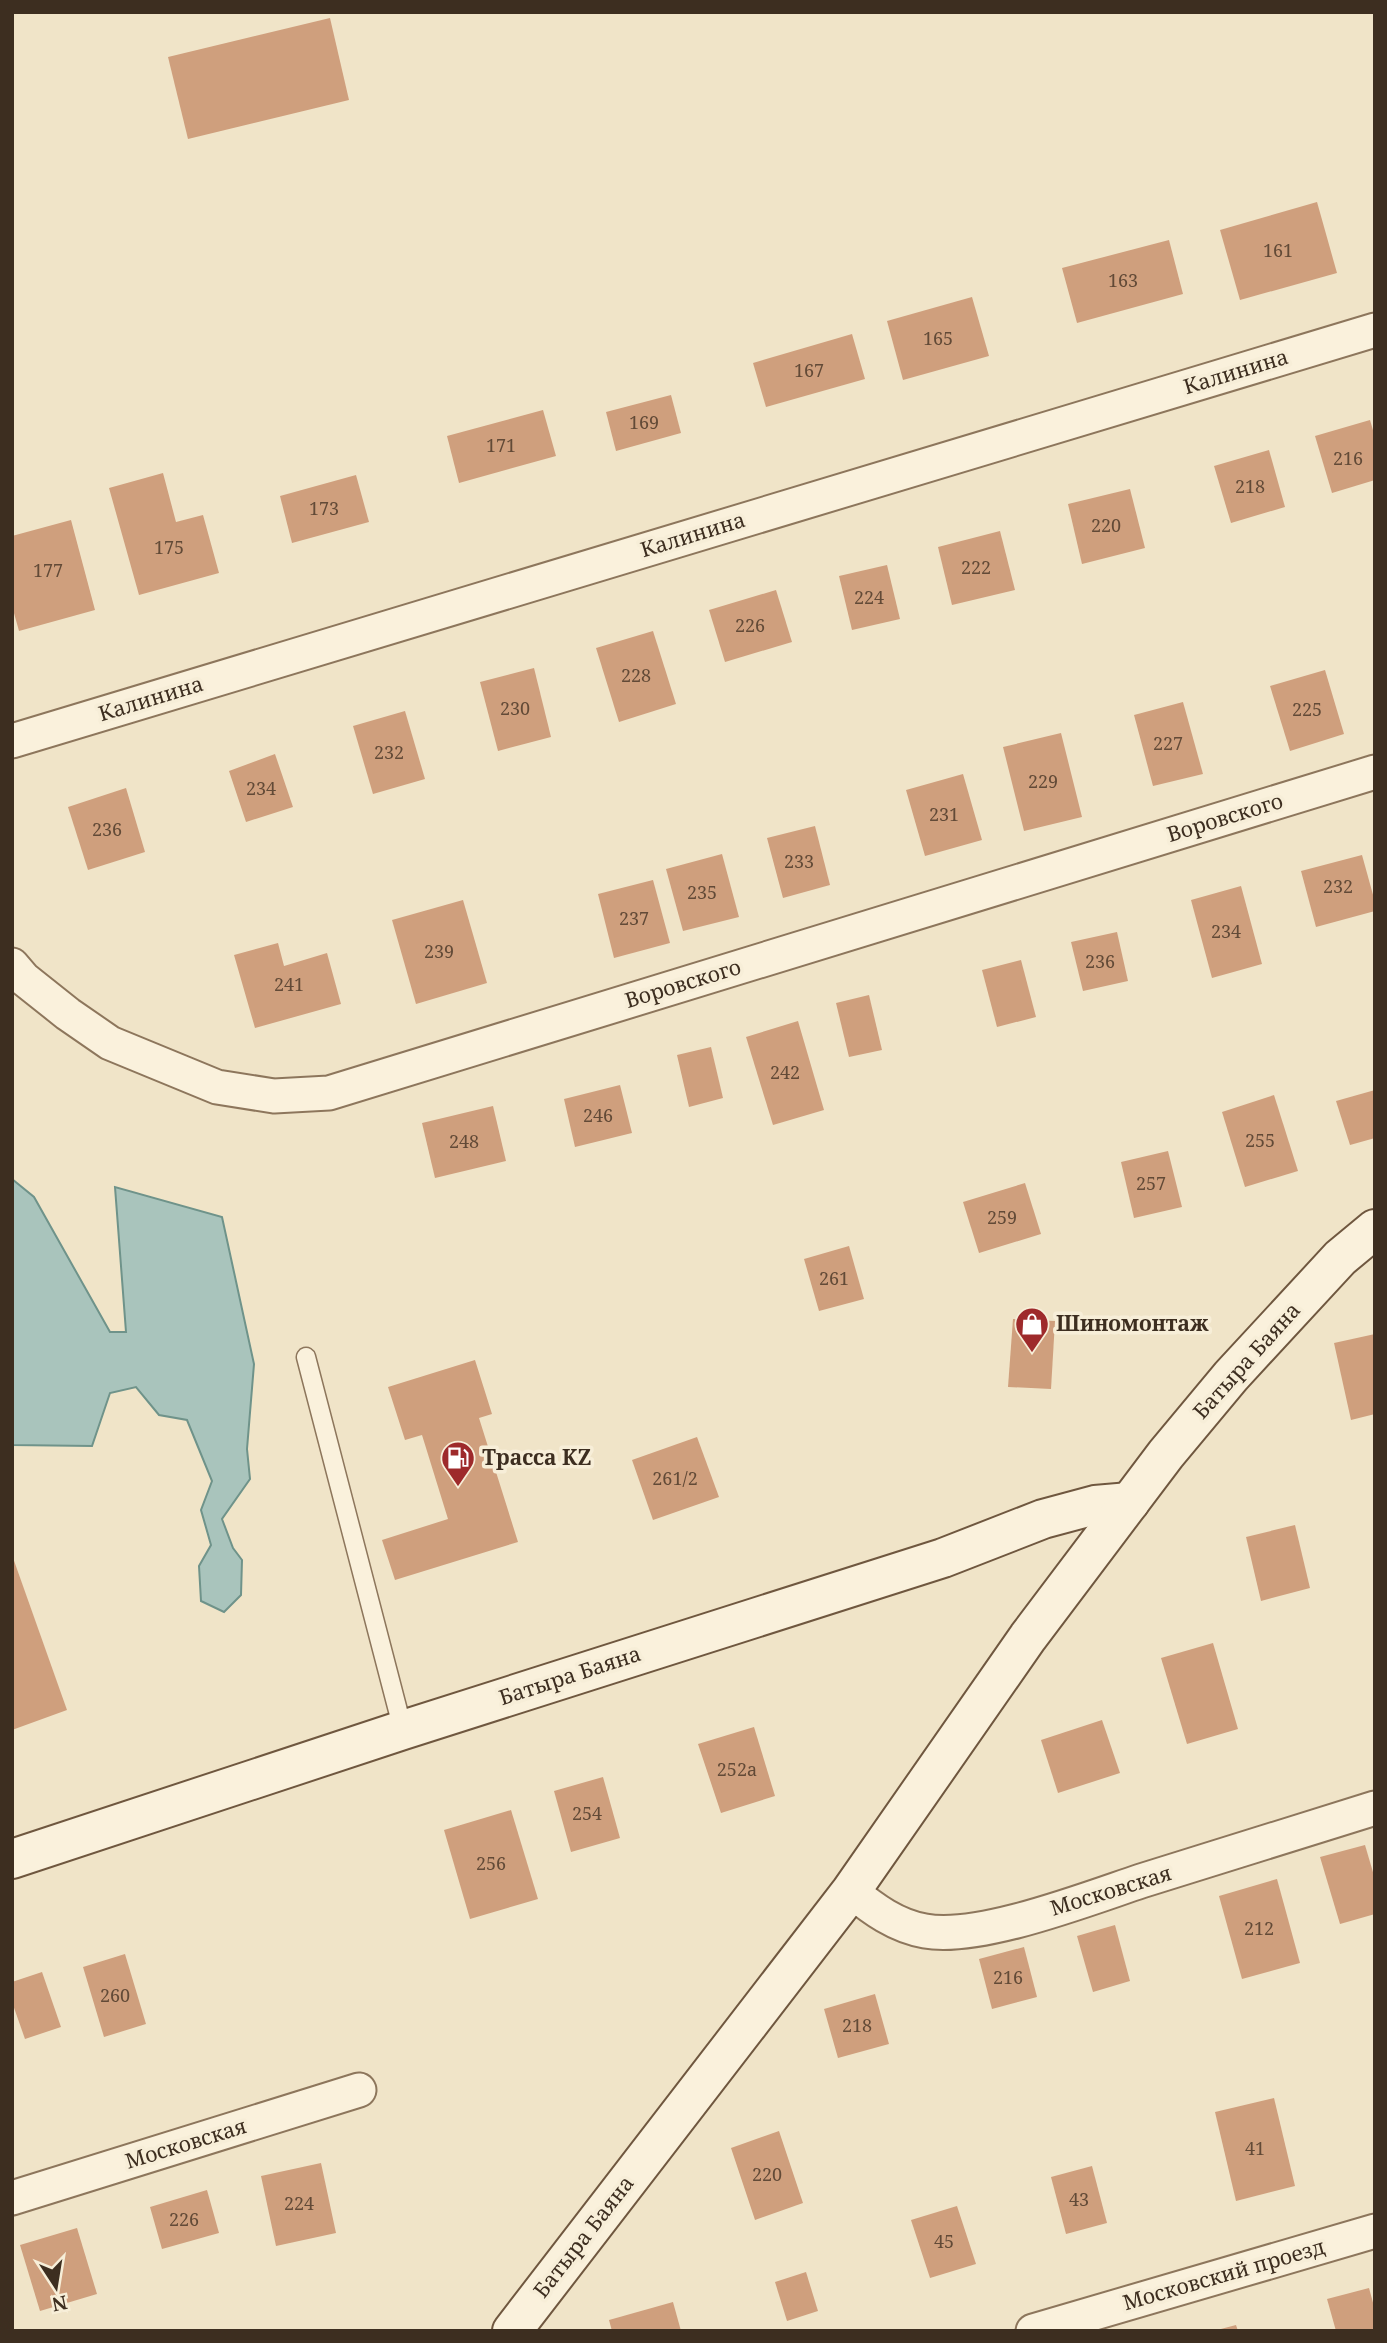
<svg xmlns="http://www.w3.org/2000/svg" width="1387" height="2343" font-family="'Noto Serif',serif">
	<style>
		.water { fill: #a9c4bc; stroke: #6f938a; stroke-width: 2 }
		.building { fill: #cf9f7d }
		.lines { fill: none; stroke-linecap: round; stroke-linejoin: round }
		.lane-casing { stroke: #8d765c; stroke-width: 21 }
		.street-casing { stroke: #8d765c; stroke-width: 37 }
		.secondary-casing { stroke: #6f573f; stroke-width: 42 }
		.lane { stroke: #faf1dc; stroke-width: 18 }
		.street { stroke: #faf1dc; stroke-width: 33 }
		.secondary { stroke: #faf1dc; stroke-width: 38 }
		.labels { text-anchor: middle; stroke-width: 7; stroke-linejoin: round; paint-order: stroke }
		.number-label { font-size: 18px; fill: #624a37 }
		.street-label { font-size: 21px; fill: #3d2e20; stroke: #f7eed8 }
		.poi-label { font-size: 21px; font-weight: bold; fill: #3d2e20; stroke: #f7eed8; text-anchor: start }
	</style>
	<rect width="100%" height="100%" fill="#f0e4c8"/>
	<path class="water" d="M12,1179l22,18 76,135h16l-11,-145 107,30 32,147 -7,85 3,30 -28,40 11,29 9,12 -1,35 -17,17 -23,-11 -2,-35 12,-21 -10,-35 11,-29 -25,-61 -28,-5 -23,-28 -26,6 -18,53 -80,-1z"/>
	<g class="building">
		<path d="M330,18l19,82 -161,39 -20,-82z"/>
		<path d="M1317,202l20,71 -97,27 -20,-70z"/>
		<path d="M1169,240l14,54 -106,29 -15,-55z"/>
		<path d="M972,297l17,59 -86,24 -16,-59z"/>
		<path d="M852,334l13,45 -99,28 -13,-44z"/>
		<path d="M671,395l10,38 -65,18 -10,-39z"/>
		<path d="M543,410l13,46 -97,27 -12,-47z"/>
		<path d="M1370,420l5,17v43l-43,13 -17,-57z"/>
		<path d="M1269,450l16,57 -54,16 -17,-57z"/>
		<path d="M163,473l13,49 27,-7 16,58 -80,22 -30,-107z"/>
		<path d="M356,475l13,47 -77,21 -12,-47z"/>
		<path d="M1130,489l15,59 -63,16 -14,-60z"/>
		<path d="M71,520l24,90 -76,21 -7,-25v-70z"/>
		<path d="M1000,531l15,59 -63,15 -14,-58z"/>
		<path d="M887,565l13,54 -48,11 -13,-54z"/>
		<path d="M776,590l16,52 -67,20 -16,-52z"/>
		<path d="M653,631l23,73 -57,18 -23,-74z"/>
		<path d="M534,668l17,69 -53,14 -18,-69z"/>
		<path d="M1325,670l19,64 -54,17 -20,-65z"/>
		<path d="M1183,702l20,72 -50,12 -19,-71z"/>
		<path d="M405,711l20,68 -52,15 -20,-68z"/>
		<path d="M1061,733l21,84 -58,14 -21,-84z"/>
		<path d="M275,754l18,53 -47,15 -17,-51z"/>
		<path d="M963,774l19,66 -57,16 -19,-66z"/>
		<path d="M126,788l19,64 -57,18 -20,-63z"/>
		<path d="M815,826l15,59 -47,13 -16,-60z"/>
		<path d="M722,854l17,63 -56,14 -17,-62z"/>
		<path d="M1362,855l13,47v9l-59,16 -15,-56z"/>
		<path d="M653,880l17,63 -56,15 -16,-64z"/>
		<path d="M1241,886l21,78 -50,14 -21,-78z"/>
		<path d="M463,900l24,83 -71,21 -24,-84z"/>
		<path d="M1117,932l11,49 -45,10 -12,-49z"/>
		<path d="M278,943l6,23 43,-13 14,51 -86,24 -21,-73z"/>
		<path d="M1021,960l15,57 -39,10 -15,-57z"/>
		<path d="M869,995l13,55 -33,7 -13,-54z"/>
		<path d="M798,1021l26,89 -51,15 -27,-88z"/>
		<path d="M711,1047l12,51 -34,9 -12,-52z"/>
		<path d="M620,1085l12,48 -57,14 -11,-48z"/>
		<path d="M1375,1090v48l-25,7 -14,-44z"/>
		<path d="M1274,1095l24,76 -53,16 -23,-75z"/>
		<path d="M493,1106l13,55 -71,17 -13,-55z"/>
		<path d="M1168,1151l14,56 -48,11 -13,-56z"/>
		<path d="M1025,1183l16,51 -62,19 -16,-51z"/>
		<path d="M849,1246l15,53 -45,12 -15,-52z"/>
		<path d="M1013,1319l42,2 -4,68 -43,-2z"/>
		<path d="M1375,1334v80l-24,6 -17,-77z"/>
		<path d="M475,1360l17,54 -13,4 39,124 -123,38 -13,-40 66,-21 -26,-84 -17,5 -17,-53z"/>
		<path d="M697,1437l22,60 -66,23 -21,-60z"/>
		<path d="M1295,1525l15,63 -49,13 -15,-64z"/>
		<path d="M12,1555l55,155 -55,20z"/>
		<path d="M1213,1643l25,86 -51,15 -26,-86z"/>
		<path d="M1102,1720l18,53 -62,20 -17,-53z"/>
		<path d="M754,1727l21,69 -54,17 -23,-69z"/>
		<path d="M603,1777l17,61 -49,14 -17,-61z"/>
		<path d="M511,1810l27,89 -68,20 -26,-89z"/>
		<path d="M1365,1845l10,34v35l-35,10 -20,-67z"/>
		<path d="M1277,1879l23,84 -58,16 -23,-83z"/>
		<path d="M1115,1925l15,56 -37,11 -16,-56z"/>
		<path d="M1024,1947l13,50 -45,12 -13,-50z"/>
		<path d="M125,1954l21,70 -42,13 -21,-70z"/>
		<path d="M42,1972l19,55 -36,12 -13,-37v-20z"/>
		<path d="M875,1994l14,50 -51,14 -14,-49z"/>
		<path d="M1274,2098l21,88 -59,15 -21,-89z"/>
		<path d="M779,2131l24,72 -48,17 -24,-72z"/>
		<path d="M321,2163l15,70 -60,13 -15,-70z"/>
		<path d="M1092,2166l15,57 -41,11 -15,-57z"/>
		<path d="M207,2190l12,43 -57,16 -12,-42z"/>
		<path d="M957,2206l19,58 -46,14 -19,-58z"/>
		<path d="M77,2228l20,66 -57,17 -20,-66z"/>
		<path d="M806,2272l12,39 -31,10 -12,-39z"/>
		<path d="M1369,2288l6,22v21h-39l-9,-32z"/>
		<path d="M673,2302l8,29h-69l-3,-11z"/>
		<path d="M1236,2325l2,6h-21v-1z"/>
	</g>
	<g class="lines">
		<g class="lane-casing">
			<path id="lane" d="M306,1357l97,373"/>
		</g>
		<g class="street-casing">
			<g id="street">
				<path d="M12,741l1363,-411"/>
				<path d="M12,965l12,14 44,35 42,29 107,44 57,9 55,-3 1046,-321"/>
				<path d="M851,1891c22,18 45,35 74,40 54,10 162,-32 216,-50 78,-25 156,-49 234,-73"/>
				<path d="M12,2198l347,-108"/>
				<path d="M1033,2331l342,-100"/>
			</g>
		</g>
		<g class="secondary-casing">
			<g id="secondary">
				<path d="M12,1859l391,-129 540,-172 100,-39 52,-14 35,-3"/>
				<path d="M512,2331l339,-440 177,-254 138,-183 65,-78 109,-118 35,-29"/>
			</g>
		</g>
		<use href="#lane" class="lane"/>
		<use href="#street" class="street"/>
		<use href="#secondary" class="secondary"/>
	</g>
	<defs>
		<g id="shop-pin" transform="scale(1.75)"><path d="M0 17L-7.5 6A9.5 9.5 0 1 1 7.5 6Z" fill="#9e2a2b" stroke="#f7eed8"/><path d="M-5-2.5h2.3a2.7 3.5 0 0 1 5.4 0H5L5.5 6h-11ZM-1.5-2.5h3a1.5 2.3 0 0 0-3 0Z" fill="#fff"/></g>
		<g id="fuel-pin" transform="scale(1.75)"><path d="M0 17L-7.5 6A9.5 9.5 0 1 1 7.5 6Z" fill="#9e2a2b" stroke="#f7eed8"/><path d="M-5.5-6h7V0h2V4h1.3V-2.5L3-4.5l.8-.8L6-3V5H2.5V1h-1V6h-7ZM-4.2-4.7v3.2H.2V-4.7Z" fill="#fff"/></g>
	</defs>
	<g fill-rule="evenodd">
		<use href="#shop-pin" x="1032" y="1324"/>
		<use href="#fuel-pin" x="458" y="1458"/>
	</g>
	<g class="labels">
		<g class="number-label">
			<text x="1278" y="257">161</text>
			<text x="1123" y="287">163</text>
			<text x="938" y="345">165</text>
			<text x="809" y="377">167</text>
			<text x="644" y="429">169</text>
			<text x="501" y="452">171</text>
			<text x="1348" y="465">216</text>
			<text x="1250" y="493">218</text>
			<text x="324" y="515">173</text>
			<text x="1106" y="532">220</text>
			<text x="169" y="554">175</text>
			<text x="976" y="574">222</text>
			<text x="48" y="577">177</text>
			<text x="869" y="604">224</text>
			<text x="750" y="632">226</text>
			<text x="636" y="682">228</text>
			<text x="515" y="715">230</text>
			<text x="1307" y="716">225</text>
			<text x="1168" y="750">227</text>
			<text x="389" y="759">232</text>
			<text x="1043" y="788">229</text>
			<text x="261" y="795">234</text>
			<text x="944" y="821">231</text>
			<text x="107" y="836">236</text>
			<text x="799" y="868">233</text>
			<text x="1338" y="893">232</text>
			<text x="702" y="899">235</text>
			<text x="634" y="925">237</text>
			<text x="1226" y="938">234</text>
			<text x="439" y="958">239</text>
			<text x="1100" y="968">236</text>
			<text x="289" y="991">241</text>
			<text x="785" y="1079">242</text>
			<text x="598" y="1122">246</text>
			<text x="1260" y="1147">255</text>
			<text x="464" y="1148">248</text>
			<text x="1151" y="1190">257</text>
			<text x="1002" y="1224">259</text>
			<text x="834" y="1285">261</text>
			<text x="675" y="1485">261/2</text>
			<text x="737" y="1776">252а</text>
			<text x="587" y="1820">254</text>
			<text x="491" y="1870">256</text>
			<text x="1259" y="1935">212</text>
			<text x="1008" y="1984">216</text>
			<text x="115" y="2002">260</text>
			<text x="857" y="2032">218</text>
			<text x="1255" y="2155">41</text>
			<text x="767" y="2181">220</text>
			<text x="1079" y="2206">43</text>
			<text x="299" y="2210">224</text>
			<text x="184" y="2226">226</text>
			<text x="944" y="2248">45</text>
		</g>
		<g class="street-label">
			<text transform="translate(1236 372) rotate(-17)" y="7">Калинина</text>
			<text transform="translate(693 535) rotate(-17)" y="7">Калинина</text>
			<text transform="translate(151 699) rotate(-17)" y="7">Калинина</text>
			<text transform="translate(1225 818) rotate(-17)" y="7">Воровского</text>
			<text transform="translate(683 984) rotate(-17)" y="7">Воровского</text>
			<text transform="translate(1247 1361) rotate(-48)" y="7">Батыра Баяна</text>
			<text transform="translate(570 1676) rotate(-18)" y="7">Батыра Баяна</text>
			<text transform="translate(1111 1891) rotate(-17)" y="7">Московская</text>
			<text transform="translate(186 2144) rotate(-17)" y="7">Московская</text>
			<text transform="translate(584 2237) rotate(-52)" y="7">Батыра Баяна</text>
			<text transform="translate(1224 2275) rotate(-16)" y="7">Московский проезд</text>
		</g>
		<g class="poi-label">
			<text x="1056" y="1331">Шиномонтаж</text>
			<text x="482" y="1465">Трасса KZ</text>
		</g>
	</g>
	<rect width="1387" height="2343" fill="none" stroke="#3d2e20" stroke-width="28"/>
	<g transform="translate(56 2287) rotate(168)" stroke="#f7eed8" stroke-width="5" paint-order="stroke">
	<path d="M0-5L12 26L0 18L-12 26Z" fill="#3d2e20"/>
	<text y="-10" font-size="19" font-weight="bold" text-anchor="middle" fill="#3d2e20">N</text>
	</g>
</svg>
